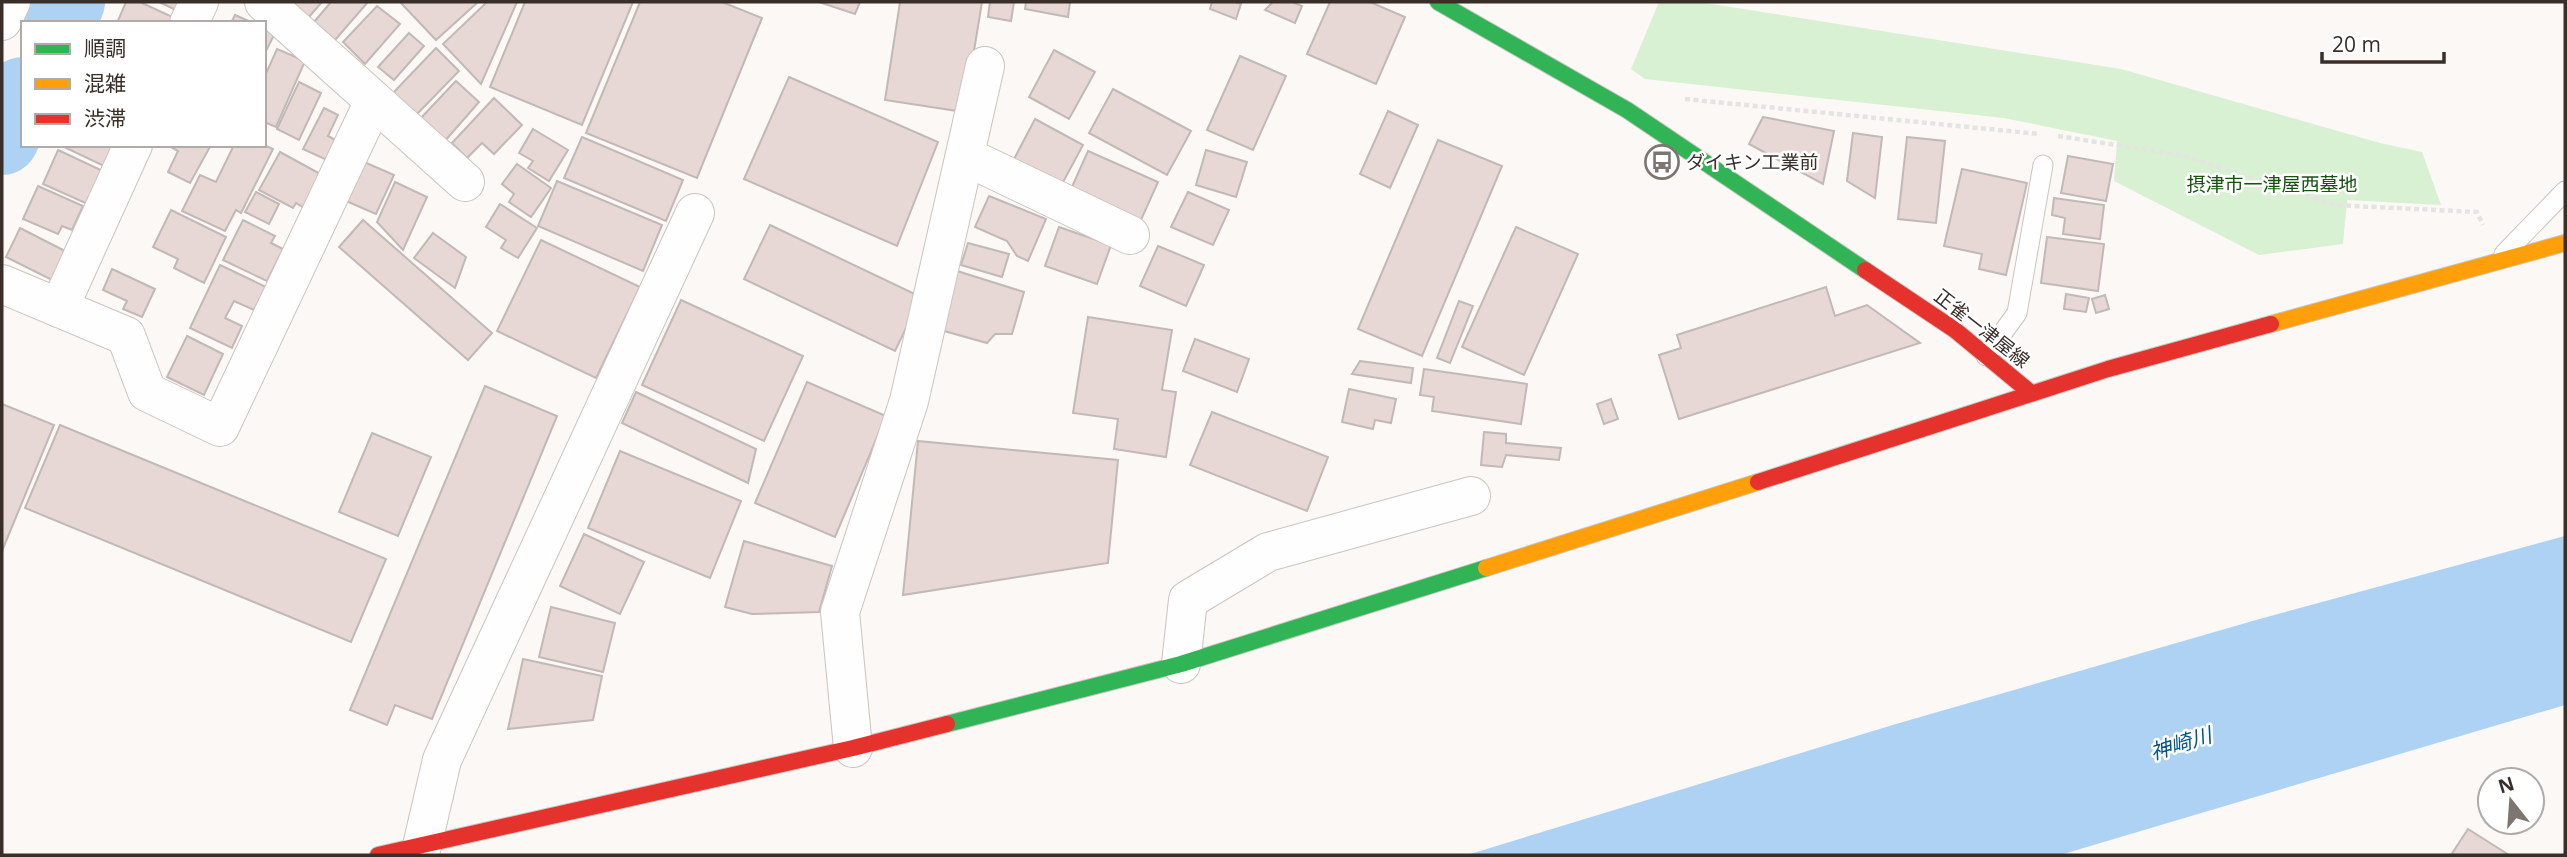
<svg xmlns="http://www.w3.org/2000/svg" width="2567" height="857" font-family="'Open Sans','Noto Sans JP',sans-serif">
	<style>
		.green { fill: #d8f1d2 }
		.water { fill: #add2f3 }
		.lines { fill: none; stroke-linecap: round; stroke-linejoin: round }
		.river { stroke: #add2f3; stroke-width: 74 }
		.building { fill: #e8d8d5; stroke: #c0b9b7; stroke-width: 2 }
		.lane-casing { stroke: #cbc4c0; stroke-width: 21 }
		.street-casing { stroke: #cbc4c0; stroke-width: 40 }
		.fast-casing { stroke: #cbc4c0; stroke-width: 18 }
		.slow-casing { stroke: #cbc4c0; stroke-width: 18 }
		.jam-casing { stroke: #cbc4c0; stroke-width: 18 }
		.path { stroke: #e5e4e3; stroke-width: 4.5; stroke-dasharray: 5 3.5; stroke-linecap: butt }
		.lane { stroke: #fefefe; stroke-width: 19 }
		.street { stroke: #fefefe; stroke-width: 38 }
		.fast { stroke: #30b455; stroke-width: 16 }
		.slow { stroke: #ff9f0a; stroke-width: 16 }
		.jam { stroke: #e5322d; stroke-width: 16 }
		.labels { text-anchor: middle; stroke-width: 5; stroke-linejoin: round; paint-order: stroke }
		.poi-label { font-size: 19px; fill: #392e28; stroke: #fff; text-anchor: start }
		.park-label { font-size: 19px; fill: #185210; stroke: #fff }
		.street-label { font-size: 19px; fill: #392e28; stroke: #fff }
		.water-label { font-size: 21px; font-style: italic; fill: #00558b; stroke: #fff }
	</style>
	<rect width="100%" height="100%" fill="#fbf8f5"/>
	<path class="green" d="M1659,2h40l422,67 259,74 42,9 19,53 -94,-5 -4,44 -84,11 -145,-74 3,-40 -113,-23 -359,-39 -14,-10z"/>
	<path class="water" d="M2565,536v169l-505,150h-593l429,-131 360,-104z"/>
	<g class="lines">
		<g class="river">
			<path d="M57,23l11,-21"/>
			<path d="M2,138l21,-44"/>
		</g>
	</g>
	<g class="building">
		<path d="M126,2h14l37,17 -1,4h-59z"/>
		<path d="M159,2h21l-4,8z"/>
		<path d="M288,2h34l-14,16z"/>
		<path d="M331,2h37l-33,38 -21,-18z"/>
		<path d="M400,2h78l-42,38z"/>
		<path d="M487,2h30l-36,82 -38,-40z"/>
		<path d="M525,2h108l-51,123 -92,-38z"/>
		<path d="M640,2h82l40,16 -65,160 -111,-45z"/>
		<path d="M819,2h41l-5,12z"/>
		<path d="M900,2h82l-18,110 -79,-12z"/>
		<path d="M990,2h24l-3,19 -23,-4z"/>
		<path d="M1026,2h44l-2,15 -43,-8z"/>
		<path d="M1212,2h22l7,2 -5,15 -26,-10z"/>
		<path d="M1273,2h19l10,4 -7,17 -30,-13z"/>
		<path d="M1330,2h40l35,15 -29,67 -69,-30z"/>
		<path d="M377,6l23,18 -35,40 -22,-22z"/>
		<path d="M235,15l18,8h-22z"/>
		<path d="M264,28l11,5 -11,22z"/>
		<path d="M409,33l15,13 -30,34 -16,-13z"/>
		<path d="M436,48l23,23 -43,44 -23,-22z"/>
		<path d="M277,49l28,12 -29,66 -12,-5v-44z"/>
		<path d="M1054,50l41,22 -26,47 -40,-22z"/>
		<path d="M1240,56l46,20 -33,74 -46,-20z"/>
		<path d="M789,77l149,65 -41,104 -153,-67z"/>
		<path d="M456,81l23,21 -35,40 -25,-22z"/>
		<path d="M299,82l22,11 -22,47 -22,-11z"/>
		<path d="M1113,89l78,42 -24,44 -78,-42z"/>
		<path d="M494,98l28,27 -28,29 -12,-11 -15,15 -15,-15z"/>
		<path d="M324,108l14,7 -10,21 11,6 -10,19 -26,-12z"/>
		<path d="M1388,111l30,14 -28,63 -30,-14z"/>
		<path d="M1763,117l71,14 -11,53 -74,-40z"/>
		<path d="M1035,119l48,26 -22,41 -48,-25z"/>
		<path d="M533,129l35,21 -19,31 -21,-13 5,-7 -14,-8z"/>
		<path d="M1853,133l29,4 -7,61 -28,-17z"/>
		<path d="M582,137l101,43 -17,41 -102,-43z"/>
		<path d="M1907,137l38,4 -9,82 -38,-4z"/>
		<path d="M1438,140l64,26 -80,190 -64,-27z"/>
		<path d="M60,145h56l-10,22z"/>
		<path d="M167,145h44l-21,38 -22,-11 10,-21z"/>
		<path d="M234,145h30l9,4 -32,64 -5,-3 -11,21 -43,-20 18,-36 16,7z"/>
		<path d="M58,150l49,23 -15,33 -49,-22z"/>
		<path d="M1206,150l41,12 -11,35 -40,-12z"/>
		<path d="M1088,151l70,31 -17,38 -70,-31z"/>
		<path d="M280,152l44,24 -18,33 -10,-6 -3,5 -34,-18z"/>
		<path d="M2068,156l45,8 -7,37 -45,-8z"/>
		<path d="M364,162l30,13 -18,39 -30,-13z"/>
		<path d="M517,164l34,24 -20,29 -22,-15 5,-8 -12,-10z"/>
		<path d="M1962,169l65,14 -21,92 -27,-6 3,-15 -38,-8z"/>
		<path d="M557,181l105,44 -19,46 -105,-45z"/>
		<path d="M395,182l32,15 -24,53 -26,-28z"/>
		<path d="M38,186l45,20 -11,24 -10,-4 -4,8 -35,-15z"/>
		<path d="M256,192l23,12 -10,20 -24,-12z"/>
		<path d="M1188,192l41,18 -16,35 -42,-18z"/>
		<path d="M989,196l57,23 -18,42 -11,-5 -10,-15 -32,-14z"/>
		<path d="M2054,198l50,7 -4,34 -37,-5 2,-16 -13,-3z"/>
		<path d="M500,204l37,24 -19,30 -17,-10 5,-8 -20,-13z"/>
		<path d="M171,210l55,27 -22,46 -30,-15 4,-9 -25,-12z"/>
		<path d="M243,220l32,16 -4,7 12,6 -16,32 -44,-21z"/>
		<path d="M363,220l129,113 -24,27 -129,-113z"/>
		<path d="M770,225l151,72 -26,54 -151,-72z"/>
		<path d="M1059,227l52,18 -14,39 -52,-18z"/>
		<path d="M1516,227l62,27 -54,121 -62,-28z"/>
		<path d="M20,228l47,24 -15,28 -46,-23z"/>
		<path d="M433,233l33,24 -11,31 -41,-30z"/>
		<path d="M2047,237l57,7 -6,47 -57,-8z"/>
		<path d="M541,240l99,47 -44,91 -99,-47z"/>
		<path d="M968,243l41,11 -7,23 -41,-12z"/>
		<path d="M1158,246l46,19 -18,41 -46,-20z"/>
		<path d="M220,265l46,22 -12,23 -20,-9 -9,17 17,8 -10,22 -42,-20z"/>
		<path d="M112,269l43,20 -13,28 -19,-8 4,-8 -24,-11z"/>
		<path d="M954,270l70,22 -12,42h-17l-8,9 -50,-14z"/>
		<path d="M1826,287l9,29 32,-11 53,38 -241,76 -20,-64 22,-7 -4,-13z"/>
		<path d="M2066,294l23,4 -3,14 -22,-3z"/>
		<path d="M2105,295l4,14 -13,4 -4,-14z"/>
		<path d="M681,300l122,56 -39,85 -122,-56z"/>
		<path d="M1459,301l14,5 -23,57 -13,-5z"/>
		<path d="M1088,317l84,13 -10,60 14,2 -10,65 -52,-8 4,-30 -45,-6z"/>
		<path d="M187,336l36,18 -19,41 -37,-18z"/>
		<path d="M1195,339l54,20 -12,33 -54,-21z"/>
		<path d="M1360,361l53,7 -2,15 -59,-9z"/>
		<path d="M1424,369l103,15 -6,40 -89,-13 2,-14 -14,-2z"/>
		<path d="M807,382l79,34 -51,121 -80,-34z"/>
		<path d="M485,386l72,30 -125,303 -37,-14 -8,20 -37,-15z"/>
		<path d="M1349,389l47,10 -5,24 -16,-3 -2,9 -31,-7z"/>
		<path d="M636,392l120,57 -8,34 -126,-60z"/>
		<path d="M1611,399l7,20 -14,5 -7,-20z"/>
		<path d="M2,404l52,21 -52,126z"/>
		<path d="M1212,412l116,45 -21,54 -117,-46z"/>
		<path d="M60,425l326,134 -35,83 -326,-134z"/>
		<path d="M1484,432l22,2v9l55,5 -2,12 -53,-5 -4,12 -21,-2z"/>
		<path d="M372,433l59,24 -33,79 -59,-24z"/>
		<path d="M918,441l200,19 -10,103 -205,32z"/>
		<path d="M620,451l121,50 -31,77 -122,-50z"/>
		<path d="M584,534l60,28 -24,52 -60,-28z"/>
		<path d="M744,541l88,25 -13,46 -67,2 -27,-7z"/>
		<path d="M551,607l64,16 -12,49 -64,-15z"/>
		<path d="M523,659l79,17 -9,44 -85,9z"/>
		<path d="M2468,829l41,26h-58z"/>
	</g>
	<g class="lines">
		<g class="lane-casing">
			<g id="lane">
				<path d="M2504,254l61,-63"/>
				<path d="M1986,356l31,-43 26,-148"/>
			</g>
		</g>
		<g class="street-casing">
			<g id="street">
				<path d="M264,2l201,180"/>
				<path d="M2,21l9,-19"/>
				<path d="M189,23l10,-21"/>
				<path d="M965,156l165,79"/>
				<path d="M2,284l124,52 21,56 73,35 154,-326"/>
				<path d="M59,308l74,-163"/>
				<path d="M1181,664l7,-64 80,-48 203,-56"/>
				<path d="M853,748l-13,-136 69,-211 76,-335"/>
				<path d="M422,846l20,-86 253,-547"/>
			</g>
		</g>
		<g class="fast-casing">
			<g id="fast">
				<path d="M1438,2l189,108 238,160"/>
				<path d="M947,724l234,-60 305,-96"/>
			</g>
		</g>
		<g class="slow-casing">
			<g id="slow">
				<path d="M2271,324l294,-81"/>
				<path d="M1486,568l272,-86"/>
			</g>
		</g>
		<g class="jam-casing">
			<g id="jam">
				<path d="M1865,270l90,60 76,63"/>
				<path d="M1758,482l350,-113 163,-45"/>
				<path d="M378,855l475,-107 94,-24"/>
			</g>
		</g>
		<g class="path">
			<path d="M1685,99l354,35"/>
			<path d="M2058,136l123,19 154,50 142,7 6,13"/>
		</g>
		<use href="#lane" class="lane"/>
		<use href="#street" class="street"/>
		<use href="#fast" class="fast"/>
		<use href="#slow" class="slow"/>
		<use href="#jam" class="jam"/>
	</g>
	<defs>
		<g id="bus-ring" transform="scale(1.75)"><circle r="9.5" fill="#fff" stroke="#7d7570" stroke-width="1.5"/><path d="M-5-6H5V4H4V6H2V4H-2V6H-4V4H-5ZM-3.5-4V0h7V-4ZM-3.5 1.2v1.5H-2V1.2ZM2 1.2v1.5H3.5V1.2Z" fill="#7d7570"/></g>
	</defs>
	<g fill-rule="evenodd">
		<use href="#bus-ring" x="1662" y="162"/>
	</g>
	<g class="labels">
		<g class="poi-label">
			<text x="1686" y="169">ダイキン工業前</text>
		</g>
		<g class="park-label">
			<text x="2272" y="191">摂津市一津屋西墓地</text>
		</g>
		<g class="street-label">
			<text transform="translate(1982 328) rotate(38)" y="7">正雀一津屋線</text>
		</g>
		<g class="water-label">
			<text transform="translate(2181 744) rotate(-17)" y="7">神崎川</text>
		</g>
	</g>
	<rect width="2567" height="857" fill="none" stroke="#392e28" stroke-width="7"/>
	<rect x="21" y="21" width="245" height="126" fill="#ffffff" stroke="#b0aba9" stroke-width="2"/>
	<rect x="35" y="44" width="35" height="10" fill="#30b455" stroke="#b0aba9" stroke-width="2"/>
	<text x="84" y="56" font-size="21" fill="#392e28">順調</text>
	<rect x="35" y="79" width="35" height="10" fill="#ff9f0a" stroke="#b0aba9" stroke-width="2"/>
	<text x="84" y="91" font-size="21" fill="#392e28">混雑</text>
	<rect x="35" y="114" width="35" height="10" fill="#e5322d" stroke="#b0aba9" stroke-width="2"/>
	<text x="84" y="126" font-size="21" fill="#392e28">渋滞</text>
	<g transform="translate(2511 801) rotate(343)"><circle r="33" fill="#ffffff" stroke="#b0aba9" stroke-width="2"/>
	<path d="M0-5L12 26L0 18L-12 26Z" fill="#7d7570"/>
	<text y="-10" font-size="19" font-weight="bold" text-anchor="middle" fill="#392e28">N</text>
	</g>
	<path d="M2322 52v10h122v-10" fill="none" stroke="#392e28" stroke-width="3.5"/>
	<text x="2332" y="52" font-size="21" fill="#392e28" stroke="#ffffff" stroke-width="5" paint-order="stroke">20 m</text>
</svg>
